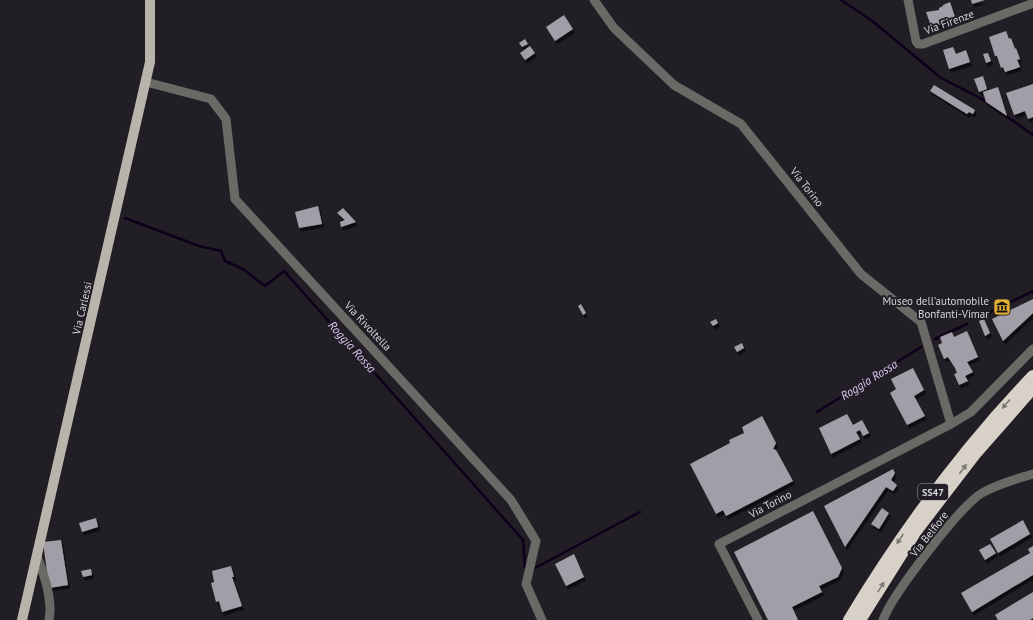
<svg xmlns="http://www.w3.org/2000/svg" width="1033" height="620" font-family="'PT Sans',sans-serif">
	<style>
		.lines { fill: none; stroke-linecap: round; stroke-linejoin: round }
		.stream { stroke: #0e001c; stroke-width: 2.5 }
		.building { fill: #a29ea8; filter: url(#shadow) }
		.minor { stroke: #6b6965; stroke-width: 9 }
		.major { stroke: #b8b4ab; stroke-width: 10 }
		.highway { stroke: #d7d1c7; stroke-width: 12 }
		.oneway { fill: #7c7876 }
		.labels { text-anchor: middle; stroke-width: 4; stroke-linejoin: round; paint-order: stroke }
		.shield { fill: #211e25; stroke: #9f9da2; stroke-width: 1 }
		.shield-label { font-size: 10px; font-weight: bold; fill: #d5d3d8 }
		.street-label { font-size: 11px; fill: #d5d3d8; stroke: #211e25 }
		.poi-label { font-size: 11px; fill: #d5d3d8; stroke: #211e25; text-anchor: end }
		.water-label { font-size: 12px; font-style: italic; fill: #dbc6f0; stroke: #211e25 }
	</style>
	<defs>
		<filter id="shadow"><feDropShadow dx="2" dy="3.5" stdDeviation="0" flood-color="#0009"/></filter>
	</defs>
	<rect width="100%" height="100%" fill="#211e25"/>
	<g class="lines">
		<g class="stream">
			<path d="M841,0l30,20 70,58 41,21 51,36"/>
			<path d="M125,218l74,28 22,5 4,10 18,8 22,17 19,-15 239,269 2,28"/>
			<path d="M980,317l53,-26"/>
			<path d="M935,339l32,-15"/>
			<path d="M817,412l104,-65"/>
			<path d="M535,568l105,-56"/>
		</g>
	</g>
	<g class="building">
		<path d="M971,0h14l-13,4z"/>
		<path d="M950,2l5,15 -12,4 1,3 -13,2 -5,-14 13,-2v-2l4,-2v-1z"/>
		<path d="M564,15l9,14 -18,12 -9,-14z"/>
		<path d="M1006,31l3,8 2,-1 4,11 1,-1 4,11 -3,1 3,7 -15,5 -2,-5 -2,1 -4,-12h-2l-6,-19z"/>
		<path d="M525,39l3,5 -6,3 -3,-4z"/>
		<path d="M530,46l5,7 -10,7 -5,-7z"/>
		<path d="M953,47l3,7 10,-4 4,12 -21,7 -6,-19z"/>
		<path d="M988,53l3,8 -5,2 -3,-9z"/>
		<path d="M983,76l4,13 -8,3 -5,-13z"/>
		<path d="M1033,84v33l-5,2 -3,-8 -11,4 -8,-22z"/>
		<path d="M934,85l41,25 -2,4 -4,-2 -2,2 -37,-23z"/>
		<path d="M998,87l9,29 -21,-14 -3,-10z"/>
		<path d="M318,206l4,18 -23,4 -4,-16z"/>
		<path d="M343,208l13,14 -15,5 -1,-5 5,-2 -8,-7z"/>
		<path d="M1033,299v14l-30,28 -11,-22z"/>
		<path d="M581,304l5,9 -3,2 -5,-9z"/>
		<path d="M716,319l2,4 -5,3 -3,-4z"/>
		<path d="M984,319l6,14 -5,3 -6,-15z"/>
		<path d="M967,331l11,26 -11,5 6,10 -8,4 3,5 -9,4 -5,-11 3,-1 -2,-5 -7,-11 -4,2 -6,-14 4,-2 -2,-6 12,-5 2,5z"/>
		<path d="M742,343l2,5 -7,4 -3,-5z"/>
		<path d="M913,368l11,22 -10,6 11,20 -18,9 -17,-32 6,-4 -5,-10z"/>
		<path d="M847,414l6,11 9,-5 7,13 -6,3 -3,-6 -4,2 4,7 -29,15 -12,-26z"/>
		<path d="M762,416l14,27 -3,6 3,1 17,31 -67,35 -3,-6 -7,4 -26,-50 40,-21 -1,-3 15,-7 -2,-6z"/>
		<path d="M893,469l2,4 -4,7 6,5 -4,6 -7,-4 -41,60 -21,-41z"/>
		<path d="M882,508l7,5 -10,16 -8,-5z"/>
		<path d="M813,511l29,57 -4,9 -19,9 3,6 -30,15 6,13h-30l-34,-68z"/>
		<path d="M96,518l2,9 -16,5 -3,-9z"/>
		<path d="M1023,520l7,14 -32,19 -8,-14z"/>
		<path d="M61,540l7,45 -19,3 -6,-46z"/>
		<path d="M990,544l6,9 -11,7 -6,-10z"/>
		<path d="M1033,546v29l-61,37 -11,-19 69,-40 -2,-4z"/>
		<path d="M574,554l10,23 -18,9 -11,-22z"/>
		<path d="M231,566l3,11h-2l10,29 -20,6 -3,-11 -3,1 -5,-19 3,-1 -2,-11z"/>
		<path d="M91,569l1,6 -9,2 -2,-6z"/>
		<path d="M1033,592v26l-3,2h-32l-3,-5z"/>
	</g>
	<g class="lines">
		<g class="minor">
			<path d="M594,0l20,28 60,57 67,39 120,150 60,48 30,102"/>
			<path d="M908,0l8,41 2,3h5l108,-40"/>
			<path d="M146,82l65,17 15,20 9,80 276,301 25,41 -10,43 16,36"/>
			<path d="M37,556c7,19 16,43 12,64"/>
			<path d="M758,620l-39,-76 232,-120 20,-12 62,-63"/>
			<path d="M883,620c9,-25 77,-114 99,-127 16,-9 33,-14 51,-19"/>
		</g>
		<path class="major" d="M22,620l128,-558v-62"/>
		<g class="highway">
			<path d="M849,620c53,-88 113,-170 184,-244"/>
			<path d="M860,620l56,-89 59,-77 58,-66"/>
		</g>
	</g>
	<defs><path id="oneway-solid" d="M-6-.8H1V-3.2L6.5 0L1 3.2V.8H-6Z"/></defs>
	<g class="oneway">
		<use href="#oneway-solid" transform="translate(1006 404) rotate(131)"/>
		<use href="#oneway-solid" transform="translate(963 469) rotate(-53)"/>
		<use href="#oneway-solid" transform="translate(900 539) rotate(124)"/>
		<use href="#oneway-solid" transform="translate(881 587) rotate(-58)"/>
	</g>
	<defs>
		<g id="museum-square" transform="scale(0.9)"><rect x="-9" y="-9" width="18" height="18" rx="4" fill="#e2af34" stroke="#211e25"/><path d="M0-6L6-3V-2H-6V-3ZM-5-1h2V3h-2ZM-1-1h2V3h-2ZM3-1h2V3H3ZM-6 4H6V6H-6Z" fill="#111"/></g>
	</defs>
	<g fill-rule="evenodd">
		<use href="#museum-square" x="1002" y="307"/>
	</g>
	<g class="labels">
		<rect class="shield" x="918" y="484" width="30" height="16" rx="3"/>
		<g class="shield-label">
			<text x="933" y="496">SS47</text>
		</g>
		<g class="street-label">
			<text transform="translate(949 22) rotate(-20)" y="4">Via Firenze</text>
			<text transform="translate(807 187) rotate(52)" y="4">Via Torino</text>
			<text transform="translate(82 308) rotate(-77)" y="4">Via Carlessi</text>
			<text transform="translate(368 326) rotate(47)" y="4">Via Rivoltella</text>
			<text transform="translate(770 504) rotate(-28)" y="4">Via Torino</text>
			<text transform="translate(929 534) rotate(-52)" y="4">Via Belfiore</text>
		</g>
		<g class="poi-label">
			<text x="989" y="305">Museo dell'automobile<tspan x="989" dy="13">Bonfanti-Vimar</tspan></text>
		</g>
		<g class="water-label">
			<text transform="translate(352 347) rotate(48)" y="4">Roggia Rossa</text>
			<text transform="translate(869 380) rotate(-32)" y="4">Roggia Rossa</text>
		</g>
	</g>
</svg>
